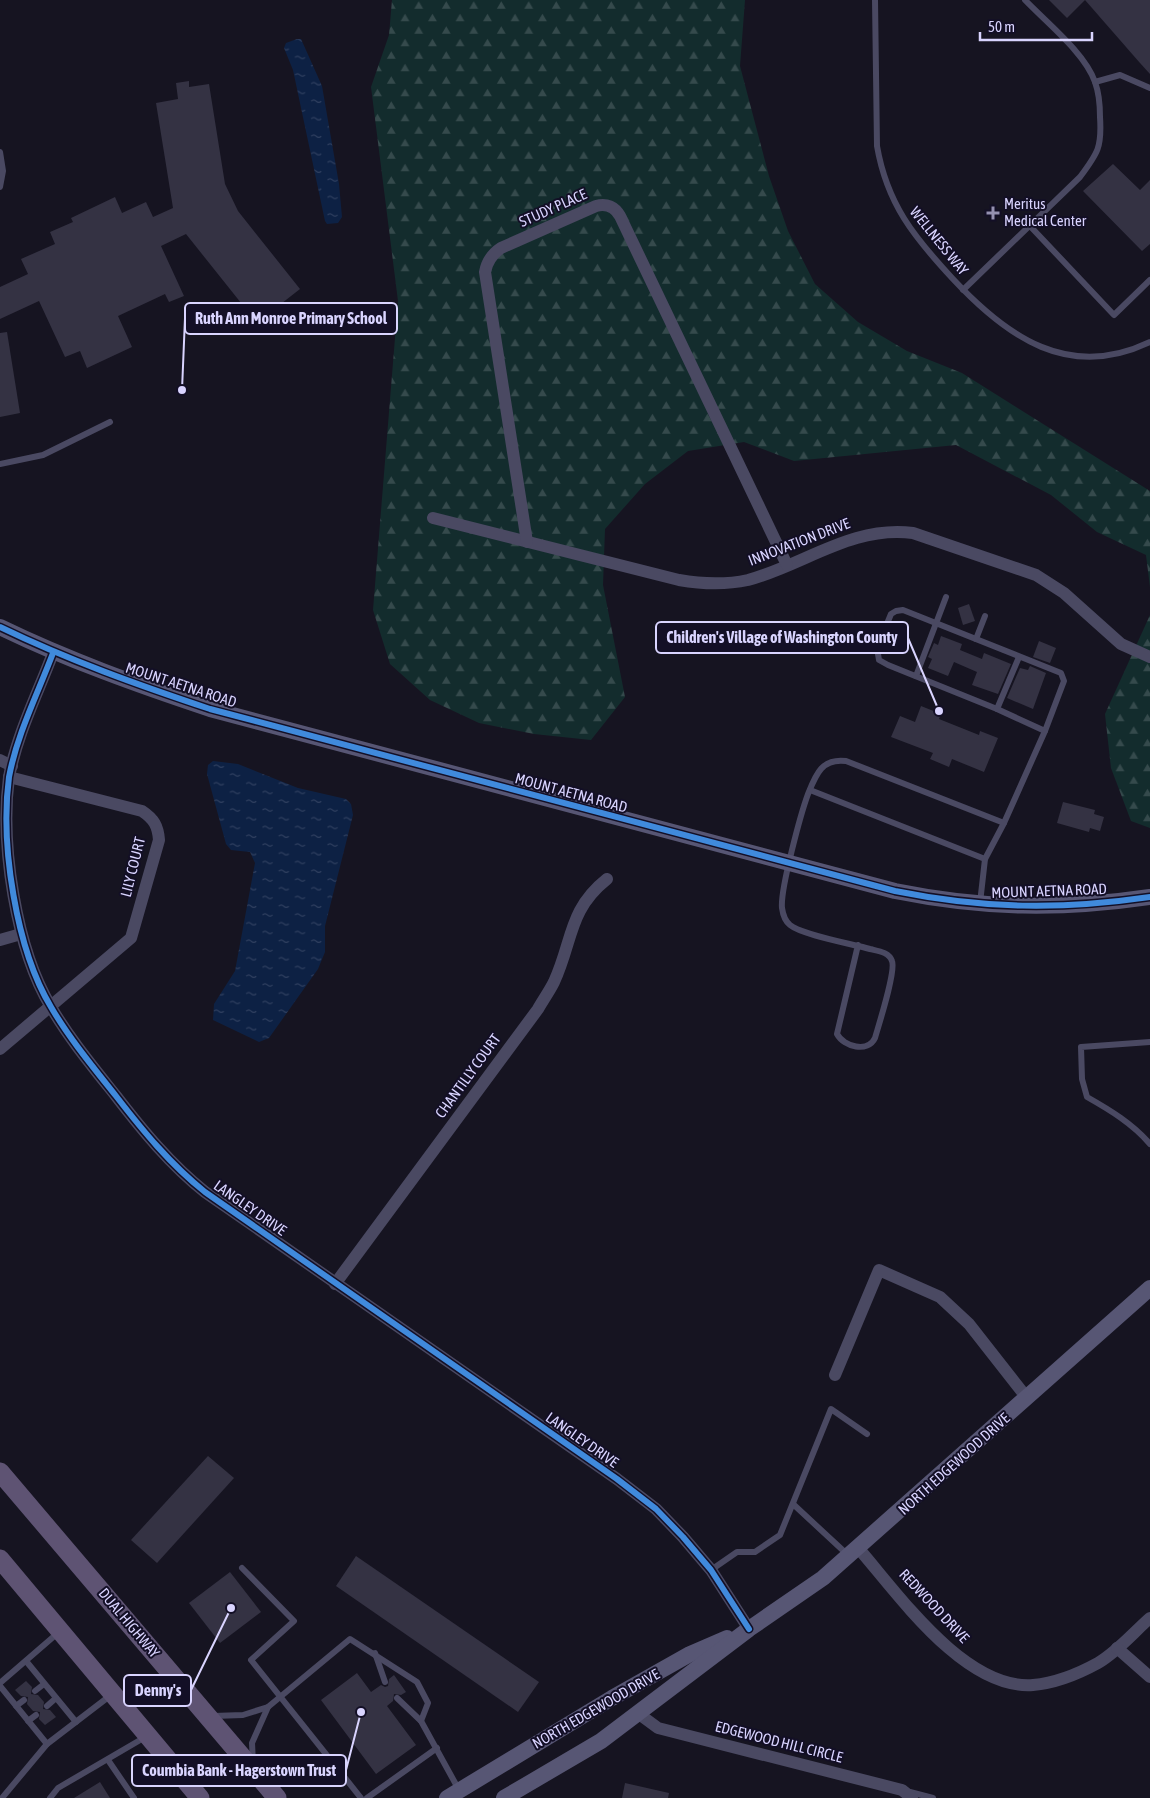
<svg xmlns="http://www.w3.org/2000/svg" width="1150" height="1798" font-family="'Asap Condensed',sans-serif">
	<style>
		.forest { fill: url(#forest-firs) }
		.water { fill: url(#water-ripples) }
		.building { fill: #343243 }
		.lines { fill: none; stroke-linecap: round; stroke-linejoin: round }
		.lane { stroke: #4a4962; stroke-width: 6 }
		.street { stroke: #4a4962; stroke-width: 12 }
		.secondary { stroke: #575674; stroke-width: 16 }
		.primary { stroke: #5e5373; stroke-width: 19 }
		.cycleway-casing { stroke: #130f26; stroke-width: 9 }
		.cycleway { stroke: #408adc; stroke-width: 6 }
		.poi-dot { fill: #9591b1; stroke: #130f26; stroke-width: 2 }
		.labels { text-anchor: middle; stroke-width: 4; stroke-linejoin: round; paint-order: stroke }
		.poi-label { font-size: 15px; fill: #d9d4ff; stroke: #130f26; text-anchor: start }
		.street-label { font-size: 15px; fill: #d9d4ff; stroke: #130f26 }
		.leader { fill: none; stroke: #d9d4ff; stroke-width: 2 }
		.callout-dot { fill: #d9d4ff; stroke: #130f26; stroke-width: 2 }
		.callout { fill: #130f26; stroke: #d9d4ff; stroke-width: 2 }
		.callout-label { font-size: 16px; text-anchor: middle; font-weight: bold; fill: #d9d4ff }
	</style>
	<defs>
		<pattern id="forest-firs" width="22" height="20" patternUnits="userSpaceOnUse" patternTransform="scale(1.25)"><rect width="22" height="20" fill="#132c2d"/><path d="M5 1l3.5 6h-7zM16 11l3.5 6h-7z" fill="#354a4c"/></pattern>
		<pattern id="water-ripples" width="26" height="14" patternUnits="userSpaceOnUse" patternTransform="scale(1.25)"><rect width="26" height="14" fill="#0d2144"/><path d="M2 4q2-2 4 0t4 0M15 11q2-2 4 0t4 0" fill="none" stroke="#304060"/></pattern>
	</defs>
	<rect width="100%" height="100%" fill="#161421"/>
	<g class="forest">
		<path d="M392,0h353l-5,66 29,110 19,55 27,53 43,38 49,29 55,22 188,118v96l-4,-32 -49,-23 -46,-37 -95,-50 -162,16 -50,-19 -56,9 -43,33 -40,45 -2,56 22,112 -34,43 -57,-6 -55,-11 -49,-23 -40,-36 -17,-54 25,-309 -27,-214 18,-52z"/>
		<path d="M1150,615v213l-19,-7 -20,-53 -6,-54z"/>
	</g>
	<g class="water">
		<path d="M297,39h4l21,47 17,98 3,33 -4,6 -11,1 -2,-3 -32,-151 -9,-22 2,-5z"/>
		<path d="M213,761l25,3 60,24 48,11 5,5 2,11 -28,111v26l-7,17 -49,69 -10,4 -46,-22 1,-16 21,-33 20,-108 -5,-11 -19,-2 -5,-6 -19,-70 1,-9z"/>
	</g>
	<g class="building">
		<path d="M1049,0h36l-18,18z"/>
		<path d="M1085,0h65v74l-10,-11z"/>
		<path d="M189,81v6l20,-3 16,100 13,27 62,78 -23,18 -4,-5 -20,16 -67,-84 -25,12 23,50 -15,6 -4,-8 -47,22 14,31 -45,21 -7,-17 -15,6 -26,-56 -39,18v-32l28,-13 -7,-15 34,-15 -5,-12 23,-10 -2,-4 44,-21 7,16 24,-11 7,15 20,-9 -17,-105 22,-4 -2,-16z"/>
		<path d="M1113,164l27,26 10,-10v64l-8,7 -59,-60z"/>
		<path d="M7,332l13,81 -20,4v-84z"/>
		<path d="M969,604l6,17 -12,4 -5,-17z"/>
		<path d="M941,636l21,8 -2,6 22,9 2,-6 27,11 -13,30 -26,-9 5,-13 -23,-10 -6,14 -20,-8 4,-9 -4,-2 6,-14 4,2z"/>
		<path d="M1039,641l17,7 -6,15 -17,-6z"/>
		<path d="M1030,666l16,7 -13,36 -26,-11 13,-30 8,2z"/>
		<path d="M921,706l20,8 -2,5 40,16 1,-4 18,7 -14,34 -32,-13 -3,8 -19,-8 3,-6 -42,-16 9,-21 15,6z"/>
		<path d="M1063,802l32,8 -1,4 10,3 -4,14 -10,-3 -1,4 -32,-9z"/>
		<path d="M208,1456l26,22 -77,85 -26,-23z"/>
		<path d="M356,1556l183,126 -21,30 -182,-126z"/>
		<path d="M230,1572l31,40 -41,31 -31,-40z"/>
		<path d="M357,1673l14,19 10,-7 4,2 3,-1 1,-7 5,-4 12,17 -5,3 -7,-1 -1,7 -6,5 29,39 -40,29 -55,-74z"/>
		<path d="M26,1681l6,6 -1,7 7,1 6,7 -1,7 7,1 6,7 -11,8 -6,-6 1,-7 -7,-1 -6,-7 1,-7 -7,-1 -6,-6z"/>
		<path d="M100,1782l10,16h-36z"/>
		<path d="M625,1783l44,10 -1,5h-46z"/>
	</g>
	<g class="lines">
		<g class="lane">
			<path d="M875,0l2,146c10,58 37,91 76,133 54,58 116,102 197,63"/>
			<path d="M1095,82l25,-7 30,13"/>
			<path d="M0,152l3,19 -3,16"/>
			<path d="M1030,226l84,89 36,-35"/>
			<path d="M963,290l117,-113c18,-24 22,-30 20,-60 0,-11 -1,-24 -5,-35 -10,-29 -49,-60 -70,-82"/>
			<path d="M0,464l43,-9 67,-33"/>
			<path d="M903,610l158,63 3,8 -19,50 -48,-22 -109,-44 -9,-5 -2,-12 14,-34 5,-3z"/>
			<path d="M976,639l9,-23"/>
			<path d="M916,676l30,-79"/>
			<path d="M997,709l22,-52"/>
			<path d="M810,790l175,69"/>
			<path d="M980,903l5,-44 19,-36 41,-92"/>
			<path d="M858,945l-21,89c7,13 31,19 38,4 4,-14 21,-67 17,-77 -3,-9 -14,-10 -22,-12 -17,-5 -68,-14 -80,-24 -5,-4 -7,-10 -8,-17 -2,-18 19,-95 26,-114 8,-20 14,-36 38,-33l158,62"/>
			<path d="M1150,1042l-69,5 1,32 5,18c23,13 46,27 63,47"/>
			<path d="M793,1504l56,52"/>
			<path d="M242,1568l52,53 -43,39 110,138"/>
			<path d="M711,1570l26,-18h18l25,-17 51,-126 36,25"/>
			<path d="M375,1653l10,29"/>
			<path d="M26,1661l50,61"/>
			<path d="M0,1683l59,-51"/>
			<path d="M0,1686l47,58 64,-49"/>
			<path d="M35,1691l9,-7"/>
			<path d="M397,1698l24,23 38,69"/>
			<path d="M16,1706l8,-6"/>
			<path d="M47,1706l9,-8"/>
			<path d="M213,1716l30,-1 25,-8 82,-68 67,43 11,21 -7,18"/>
			<path d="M28,1721l8,-6"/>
			<path d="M108,1760l26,38"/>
			<path d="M253,1763l-1,-20 16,-36"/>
			<path d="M910,1792l23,6"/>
			<path d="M2,1798l45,-54"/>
			<path d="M50,1798l8,-10 89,-52"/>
			<path d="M367,1798l70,-50"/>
		</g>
		<g class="street">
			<path d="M433,518l246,62c23,4 46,5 69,0 56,-15 104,-55 165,-47l123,42 28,18 57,51 29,13"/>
			<path d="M527,542l-42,-270c2,-11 7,-18 16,-24l95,-42c11,-3 19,1 24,10l167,349"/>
			<path d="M53,653c-15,40 -36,81 -44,124 -9,67 7,172 42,230 18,31 42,60 65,89 27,35 54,68 89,96l412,287 39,30 27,28 28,33 38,59"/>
			<path d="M0,760l12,6"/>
			<path d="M0,940l21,-6"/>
			<path d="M0,1049l131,-111 28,-98c-1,-14 -5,-21 -17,-29l-133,-34"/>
			<path d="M335,1284l203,-275c5,-9 11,-17 16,-27 19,-41 14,-72 53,-103"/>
			<path d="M835,1375l44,-105 61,27 29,27 58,74"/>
			<path d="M859,1549c40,46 106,141 174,136 23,-2 45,-11 65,-22 19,-11 35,-30 52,-45"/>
			<path d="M1117,1648l33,29"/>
			<path d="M639,1714l19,14 244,62 10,8"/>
		</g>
		<g class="secondary">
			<path d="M0,627c68,33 138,58 210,82l685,182c89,18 166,19 255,6"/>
			<path d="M447,1798l165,-100 78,-44 37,-16"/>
			<path d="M504,1798l97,-57 148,-112 74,-51 327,-290"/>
		</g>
		<g class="primary">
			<path d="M0,1472l277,326"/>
			<path d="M0,1559l200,239"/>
		</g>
		<g class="cycleway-casing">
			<g id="cycleway">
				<path d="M0,627c68,33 138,58 210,82l685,182c89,18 166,19 255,6"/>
				<path d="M53,653c-15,40 -36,81 -44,124 -9,67 7,172 42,230 18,31 42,60 65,89 27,35 54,68 89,96l412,287 39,30 27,28 28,33 38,59"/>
			</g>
		</g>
		<use href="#cycleway" class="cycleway"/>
	</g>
	<path class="poi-dot" d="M990.5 205.5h5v5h5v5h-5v5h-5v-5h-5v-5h5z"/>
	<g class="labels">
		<g class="poi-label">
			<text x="1004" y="209">Meritus<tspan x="1004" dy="17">Medical Center</tspan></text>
		</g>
		<g class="street-label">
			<text transform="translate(553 208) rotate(-24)" y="5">STUDY PLACE</text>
			<text transform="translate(939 241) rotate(51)" y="5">WELLNESS WAY</text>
			<text transform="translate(799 542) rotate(-21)" y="5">INNOVATION DRIVE</text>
			<text transform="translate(181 685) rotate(18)" y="5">MOUNT AETNA ROAD</text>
			<text transform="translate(571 793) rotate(15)" y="5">MOUNT AETNA ROAD</text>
			<text transform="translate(133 867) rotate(-76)" y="5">LILY COURT</text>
			<text transform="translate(1049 891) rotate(-2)" y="5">MOUNT AETNA ROAD</text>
			<text transform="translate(468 1076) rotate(-54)" y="5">CHANTILLY COURT</text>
			<text transform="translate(250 1208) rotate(35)" y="5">LANGLEY DRIVE</text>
			<text transform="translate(582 1440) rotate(35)" y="5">LANGLEY DRIVE</text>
			<text transform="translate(954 1464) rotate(-42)" y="5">NORTH EDGEWOOD DRIVE</text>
			<text transform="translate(934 1606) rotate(47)" y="5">REDWOOD DRIVE</text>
			<text transform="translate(129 1623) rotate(50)" y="5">DUAL HIGHWAY</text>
			<text transform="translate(596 1709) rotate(-30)" y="5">NORTH EDGEWOOD DRIVE</text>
			<text transform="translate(779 1742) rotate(14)" y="5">EDGEWOOD HILL CIRCLE</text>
		</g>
	</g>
	<path class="leader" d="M182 390L185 318M939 711L908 638M231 1608L191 1690M361 1712L346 1770"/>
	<g class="callout-dot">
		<circle cx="182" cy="390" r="5"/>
		<circle cx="939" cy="711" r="5"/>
		<circle cx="231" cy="1608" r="5"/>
		<circle cx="361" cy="1712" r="5"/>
	</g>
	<g class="callout">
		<rect x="185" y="303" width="212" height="31" rx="5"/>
		<rect x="656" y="622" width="252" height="31" rx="5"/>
		<rect x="124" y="1675" width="67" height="31" rx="5"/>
		<rect x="132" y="1755" width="214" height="31" rx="5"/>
	</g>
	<g class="callout-label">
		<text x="291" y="324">Ruth Ann Monroe Primary School</text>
		<text x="782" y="643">Children's Village of Washington County</text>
		<text x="158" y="1696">Denny's</text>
		<text x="239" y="1776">Coumbia Bank - Hagerstown Trust</text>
	</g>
	<path d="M980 32v8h112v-8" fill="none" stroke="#d9d4ff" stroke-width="2.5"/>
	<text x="988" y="32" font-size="15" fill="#d9d4ff" stroke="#130f26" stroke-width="4" paint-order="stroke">50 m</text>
</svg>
